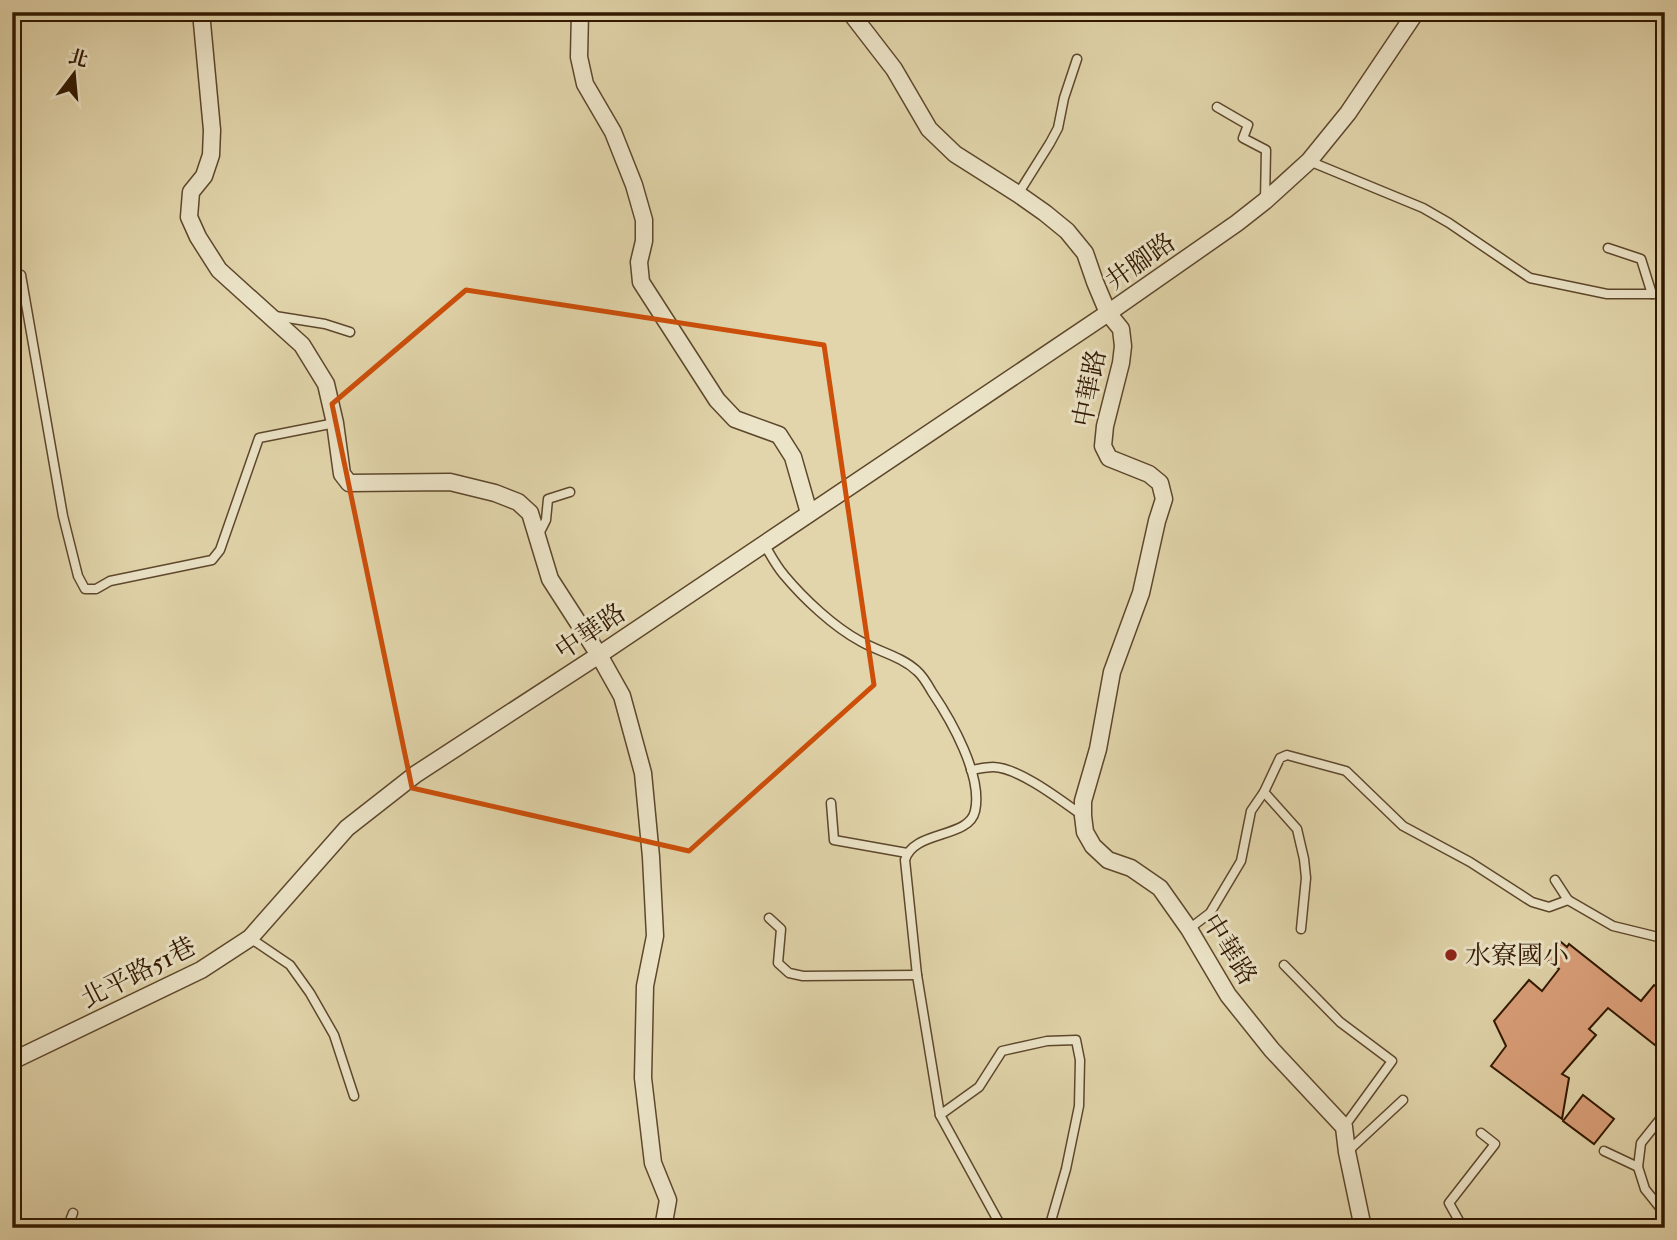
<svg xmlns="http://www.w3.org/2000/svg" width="1677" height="1240" font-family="'IM FELL Double Pica','Noto Serif TC',serif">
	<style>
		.building { fill: #dba07a; stroke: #311800; stroke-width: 2 }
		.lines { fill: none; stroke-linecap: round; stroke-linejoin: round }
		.lane-casing { stroke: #5d472b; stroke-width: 11 }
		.street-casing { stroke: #5d472b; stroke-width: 19 }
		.lane { stroke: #ece4c8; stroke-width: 8 }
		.street { stroke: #ece4c8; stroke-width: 16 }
		.marked { fill: none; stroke: #cd4f0a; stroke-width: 5; stroke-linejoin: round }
		.poi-dot { fill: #8f2418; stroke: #ece4c8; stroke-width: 2.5 }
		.labels { text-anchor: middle; stroke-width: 6; stroke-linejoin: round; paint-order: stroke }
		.street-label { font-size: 26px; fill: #311800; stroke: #ece4c8 }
		.poi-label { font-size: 26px; fill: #311800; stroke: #ece4c8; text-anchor: start }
	</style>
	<rect width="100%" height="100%" fill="#e2d5ab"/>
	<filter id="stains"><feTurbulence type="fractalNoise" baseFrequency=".00286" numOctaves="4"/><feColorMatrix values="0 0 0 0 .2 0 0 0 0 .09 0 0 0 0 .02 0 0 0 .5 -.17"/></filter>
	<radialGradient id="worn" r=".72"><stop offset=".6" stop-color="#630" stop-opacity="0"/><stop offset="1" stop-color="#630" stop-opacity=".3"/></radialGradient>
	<g class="building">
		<path d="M1561,942l6,5 2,-3 72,57 13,-16 11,8v60l-57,-45 -19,21 7,6 -34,39 7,4 -7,41 -71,-53 15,-20 -12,-25 35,-41 13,11 17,-22 -12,-9z"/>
		<path d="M1583,1095l31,24 -20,25 -31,-23z"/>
	</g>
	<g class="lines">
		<g class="lane-casing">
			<g id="lane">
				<path d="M1217,107l31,18 -5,13 23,12 -1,51"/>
				<path d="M1309,161l114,47 26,15 81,55 77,16h58"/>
				<path d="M1018,194l32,-51 8,-15 6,-30 13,-39"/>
				<path d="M1608,248l33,11 11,35"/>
				<path d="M21,275l42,241 15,60 7,13h11l14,-8 102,-21 8,-10 39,-112 76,-15"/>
				<path d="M275,316l50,8 25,8"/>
				<path d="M539,534l7,-14 2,-21 22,-7"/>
				<path d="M764,544c6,10 12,22 20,31 20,24 50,52 76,66 19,11 41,15 57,30 6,5 11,14 15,21 19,28 51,84 43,119 -6,28 -62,19 -70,49l12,115 23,140 62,113"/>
				<path d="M971,770c7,-1 15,-3 22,-3 25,0 69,34 90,49"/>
				<path d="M831,803l3,37 73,13"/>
				<path d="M1568,900l45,26 45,11 7,9"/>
				<path d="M769,918l12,11 -3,34 11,10 14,3 114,-1"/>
				<path d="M1189,929l21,-16 31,-52 10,-50 13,-19"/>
				<path d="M1301,929l5,-51 -2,-19 -7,-30 -33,-37 16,-34 7,-3 59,16 57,55 67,36 62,40 17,5 19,-7 -13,-20"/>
				<path d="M250,938l40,27 20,28 24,42 20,61"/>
				<path d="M1284,965l56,57 52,39 -48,66"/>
				<path d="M1665,1113l-24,30 -3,24 7,22 20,25"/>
				<path d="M940,1115l39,-28 23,-36 45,-10 29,-1 4,20 -1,46 -13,63 -17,59"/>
				<path d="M1604,1151l34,16"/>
				<path d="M1347,1152l56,-52"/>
				<path d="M67,1228l6,-15"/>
				<path d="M1463,1228l-14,-25 46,-59 -14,-11"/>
			</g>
		</g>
		<g class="street-casing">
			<g id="street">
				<path d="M201,12l11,118 -1,25 -7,21 -13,16 -2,25 9,20 21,33 83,75 24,39 9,39 7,51 7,9 101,-1 45,11 23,9 12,11 20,66 49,76 23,41 21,77 8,84 4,79 -10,50 -2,92 10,85 15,37 -5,28"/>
				<path d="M580,12l-1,45 6,27 28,48 21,53 10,35v21l-5,21 2,20 76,118 18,19 44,16 14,22 16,56"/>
				<path d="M850,12l44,57 35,60 26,25 63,40 27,19 22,18 18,22 10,29 13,31 13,16 2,17 -2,17 -16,63 -2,20 6,12 40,16 11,9 4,16 -7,22 -16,72 -29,79 -14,77 -15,52v15l2,16 8,14 15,14 23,8 29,20 29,41 39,66 44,55 72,77 3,25 16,76"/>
				<path d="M12,1061l189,-91 49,-32 97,-110 69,-54 183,-119 509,-342 129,-90 28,-22 44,-40 39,-48 68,-101"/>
			</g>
		</g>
		<use href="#lane" class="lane"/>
		<use href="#street" class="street"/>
	</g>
	<path class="marked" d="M466,290l358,55 50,340 -185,166 -277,-63 -80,-384z"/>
	<circle class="poi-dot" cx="1451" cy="955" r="7"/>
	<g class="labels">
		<g class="street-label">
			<text transform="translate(1140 261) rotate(-35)" y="9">井腳路</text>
			<text transform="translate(1089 388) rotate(-79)" y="9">中華路</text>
			<text transform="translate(590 631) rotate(-34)" y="9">中華路</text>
			<text transform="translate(1230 949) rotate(58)" y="9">中華路</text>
			<text transform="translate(138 972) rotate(-27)" y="9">北平路51巷</text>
		</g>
		<g class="poi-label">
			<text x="1465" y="964">水寮國小</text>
		</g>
	</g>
	<rect width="1677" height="1240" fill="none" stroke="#e2d5ab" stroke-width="42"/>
	<rect x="14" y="14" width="1649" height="1212" fill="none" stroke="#311800" stroke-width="3.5"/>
	<rect x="21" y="21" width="1635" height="1198" fill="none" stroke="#311800" stroke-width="2"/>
	<g transform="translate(74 74) rotate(16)" stroke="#ece4c8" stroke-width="5" paint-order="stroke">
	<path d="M0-5L12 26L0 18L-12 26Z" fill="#311800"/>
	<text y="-10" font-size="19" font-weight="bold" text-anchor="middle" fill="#311800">北</text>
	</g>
	<rect width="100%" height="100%" filter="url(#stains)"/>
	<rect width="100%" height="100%" fill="url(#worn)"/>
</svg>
